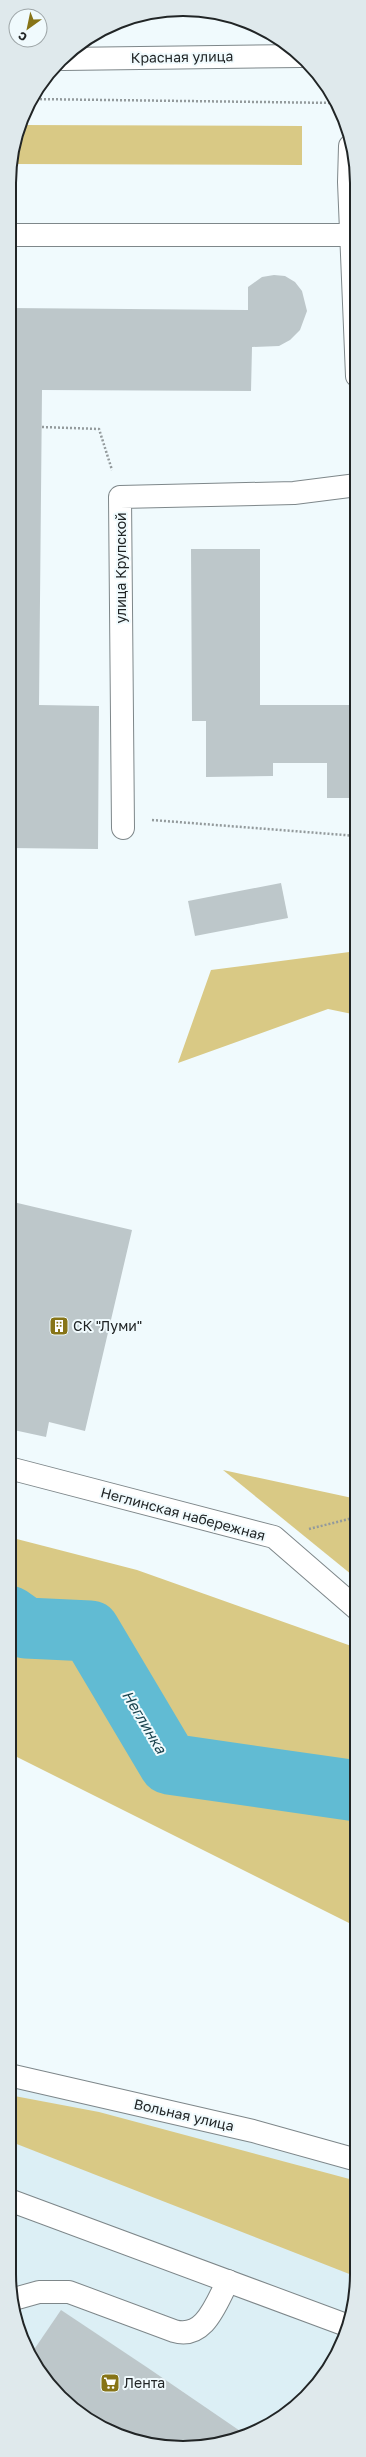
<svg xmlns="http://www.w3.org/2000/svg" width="366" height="2457" font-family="'Golos Text',sans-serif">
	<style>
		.built { fill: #dceff5 }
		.green { fill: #d9c985 }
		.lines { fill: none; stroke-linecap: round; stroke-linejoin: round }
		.river { stroke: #61bbd3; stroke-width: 61 }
		.building { fill: #bdc7ca }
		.minor-casing { stroke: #7e878a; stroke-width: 24 }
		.path { stroke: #939a9c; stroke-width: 2.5; stroke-dasharray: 2 2; stroke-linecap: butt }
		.minor { stroke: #fff; stroke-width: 22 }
		.labels { text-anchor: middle; stroke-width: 4; stroke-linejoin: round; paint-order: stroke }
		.street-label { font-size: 14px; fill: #212526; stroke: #f0fafd }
		.poi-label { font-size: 14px; fill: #212526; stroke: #f0fafd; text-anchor: start }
		.water-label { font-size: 15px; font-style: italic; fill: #1a434e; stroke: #f0fafd }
		.rim { fill: none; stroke: #212526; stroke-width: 2 }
	</style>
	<rect width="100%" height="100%" fill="#f0fafd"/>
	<path class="built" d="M9,2078l348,93v115l-18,65 -41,54 -59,34 -123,-4 -56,-38 -38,-57 -13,-66z"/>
	<g class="green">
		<path d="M22,125l280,1v39l-291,-1z"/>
		<path d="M357,951v64l-29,-6 -150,54 33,-93z"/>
		<path d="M223,1470l134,29v80z"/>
		<path d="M9,1537l128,33 220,78v279l-348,-174z"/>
		<path d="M9,2095l90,17 258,69v96l-348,-136z"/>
	</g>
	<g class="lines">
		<path class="river" d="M9,1616l17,12 64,3 79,133 188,27"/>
	</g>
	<g class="building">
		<path d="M274,275l11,1 10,6 7,9 5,20 -7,19 -10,10 -11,6 -27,1 -1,44 -209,-1 -3,315 60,1 -1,143 -89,-1v-540l239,2v-23l14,-10z"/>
		<path d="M191,549h69v156h97v93h-30v-35h-54v13l-67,1v-56h-14z"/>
		<path d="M281,883l7,35 -93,18 -7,-35z"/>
		<path d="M9,1201l123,29 -47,201 -36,-9 -3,15 -37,-8z"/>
		<path d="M61,2310l87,58 98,67 -7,4 -67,9 -56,-13 -56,-38 -29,-43z"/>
	</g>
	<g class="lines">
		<g class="minor-casing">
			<g id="minor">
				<path d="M63,59l238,-3"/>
				<path d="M350,146l-1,36 8,194"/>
				<path d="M9,235h343"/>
				<path d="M123,828l-3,-331 174,-4 63,-8"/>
				<path d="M9,1468l265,69 83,72"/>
				<path d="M9,2075l244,56 104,29"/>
				<path d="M9,2200l337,125"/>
				<path d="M14,2299l25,-7h30l105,39c31,9 42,-28 54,-50"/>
			</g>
		</g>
		<g class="path">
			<path d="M241,26l13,-1"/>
			<path d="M32,99l305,4"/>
			<path d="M42,427l57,2 13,41"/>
			<path d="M152,820l205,16"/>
			<path d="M309,1529l48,-12"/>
		</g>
		<use href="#minor" class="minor"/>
	</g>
	<defs>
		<g id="building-square" transform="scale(1)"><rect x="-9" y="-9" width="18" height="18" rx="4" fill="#877417" stroke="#f0fafd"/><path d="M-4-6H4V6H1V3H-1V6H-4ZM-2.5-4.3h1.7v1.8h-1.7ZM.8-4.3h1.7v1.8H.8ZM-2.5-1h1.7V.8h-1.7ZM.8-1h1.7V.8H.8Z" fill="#fff"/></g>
		<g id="supermarket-square" transform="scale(1)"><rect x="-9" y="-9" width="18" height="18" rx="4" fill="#877417" stroke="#f0fafd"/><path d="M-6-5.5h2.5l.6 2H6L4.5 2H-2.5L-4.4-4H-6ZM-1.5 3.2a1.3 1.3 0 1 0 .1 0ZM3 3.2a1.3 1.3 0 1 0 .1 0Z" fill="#fff"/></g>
	</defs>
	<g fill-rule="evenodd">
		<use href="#building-square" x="59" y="1326"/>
		<use href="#supermarket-square" x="110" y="2383"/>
	</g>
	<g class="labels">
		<g class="street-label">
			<text transform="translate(182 57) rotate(-1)" y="5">Красная улица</text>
			<text transform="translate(121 568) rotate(-90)" y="5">улица Крупской</text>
			<text transform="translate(183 1514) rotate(15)" y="5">Неглинская набережная</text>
			<text transform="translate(184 2115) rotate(13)" y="5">Вольная улица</text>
		</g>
		<g class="poi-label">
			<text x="73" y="1331">СК "Луми"</text>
			<text x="124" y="2388">Лента</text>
		</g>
		<g class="water-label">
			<text transform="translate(144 1722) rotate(59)" y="5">Неглинка</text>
		</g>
	</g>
	<path d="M0 0H366V2457H0ZM183 16H183A167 167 0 0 1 350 183V2274A167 167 0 0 1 183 2441H183A167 167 0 0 1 16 2274V183A167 167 0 0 1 183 16Z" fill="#dfe9ec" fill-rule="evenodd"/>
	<path class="rim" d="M183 16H183A167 167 0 0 1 350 183V2274A167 167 0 0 1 183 2441H183A167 167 0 0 1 16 2274V183A167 167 0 0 1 183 16Z"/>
	<g transform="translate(28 28) rotate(213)"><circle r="19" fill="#f0fafd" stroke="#9da5a7"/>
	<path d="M0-3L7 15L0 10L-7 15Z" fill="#877417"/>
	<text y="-6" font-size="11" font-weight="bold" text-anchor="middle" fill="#212526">С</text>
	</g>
</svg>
